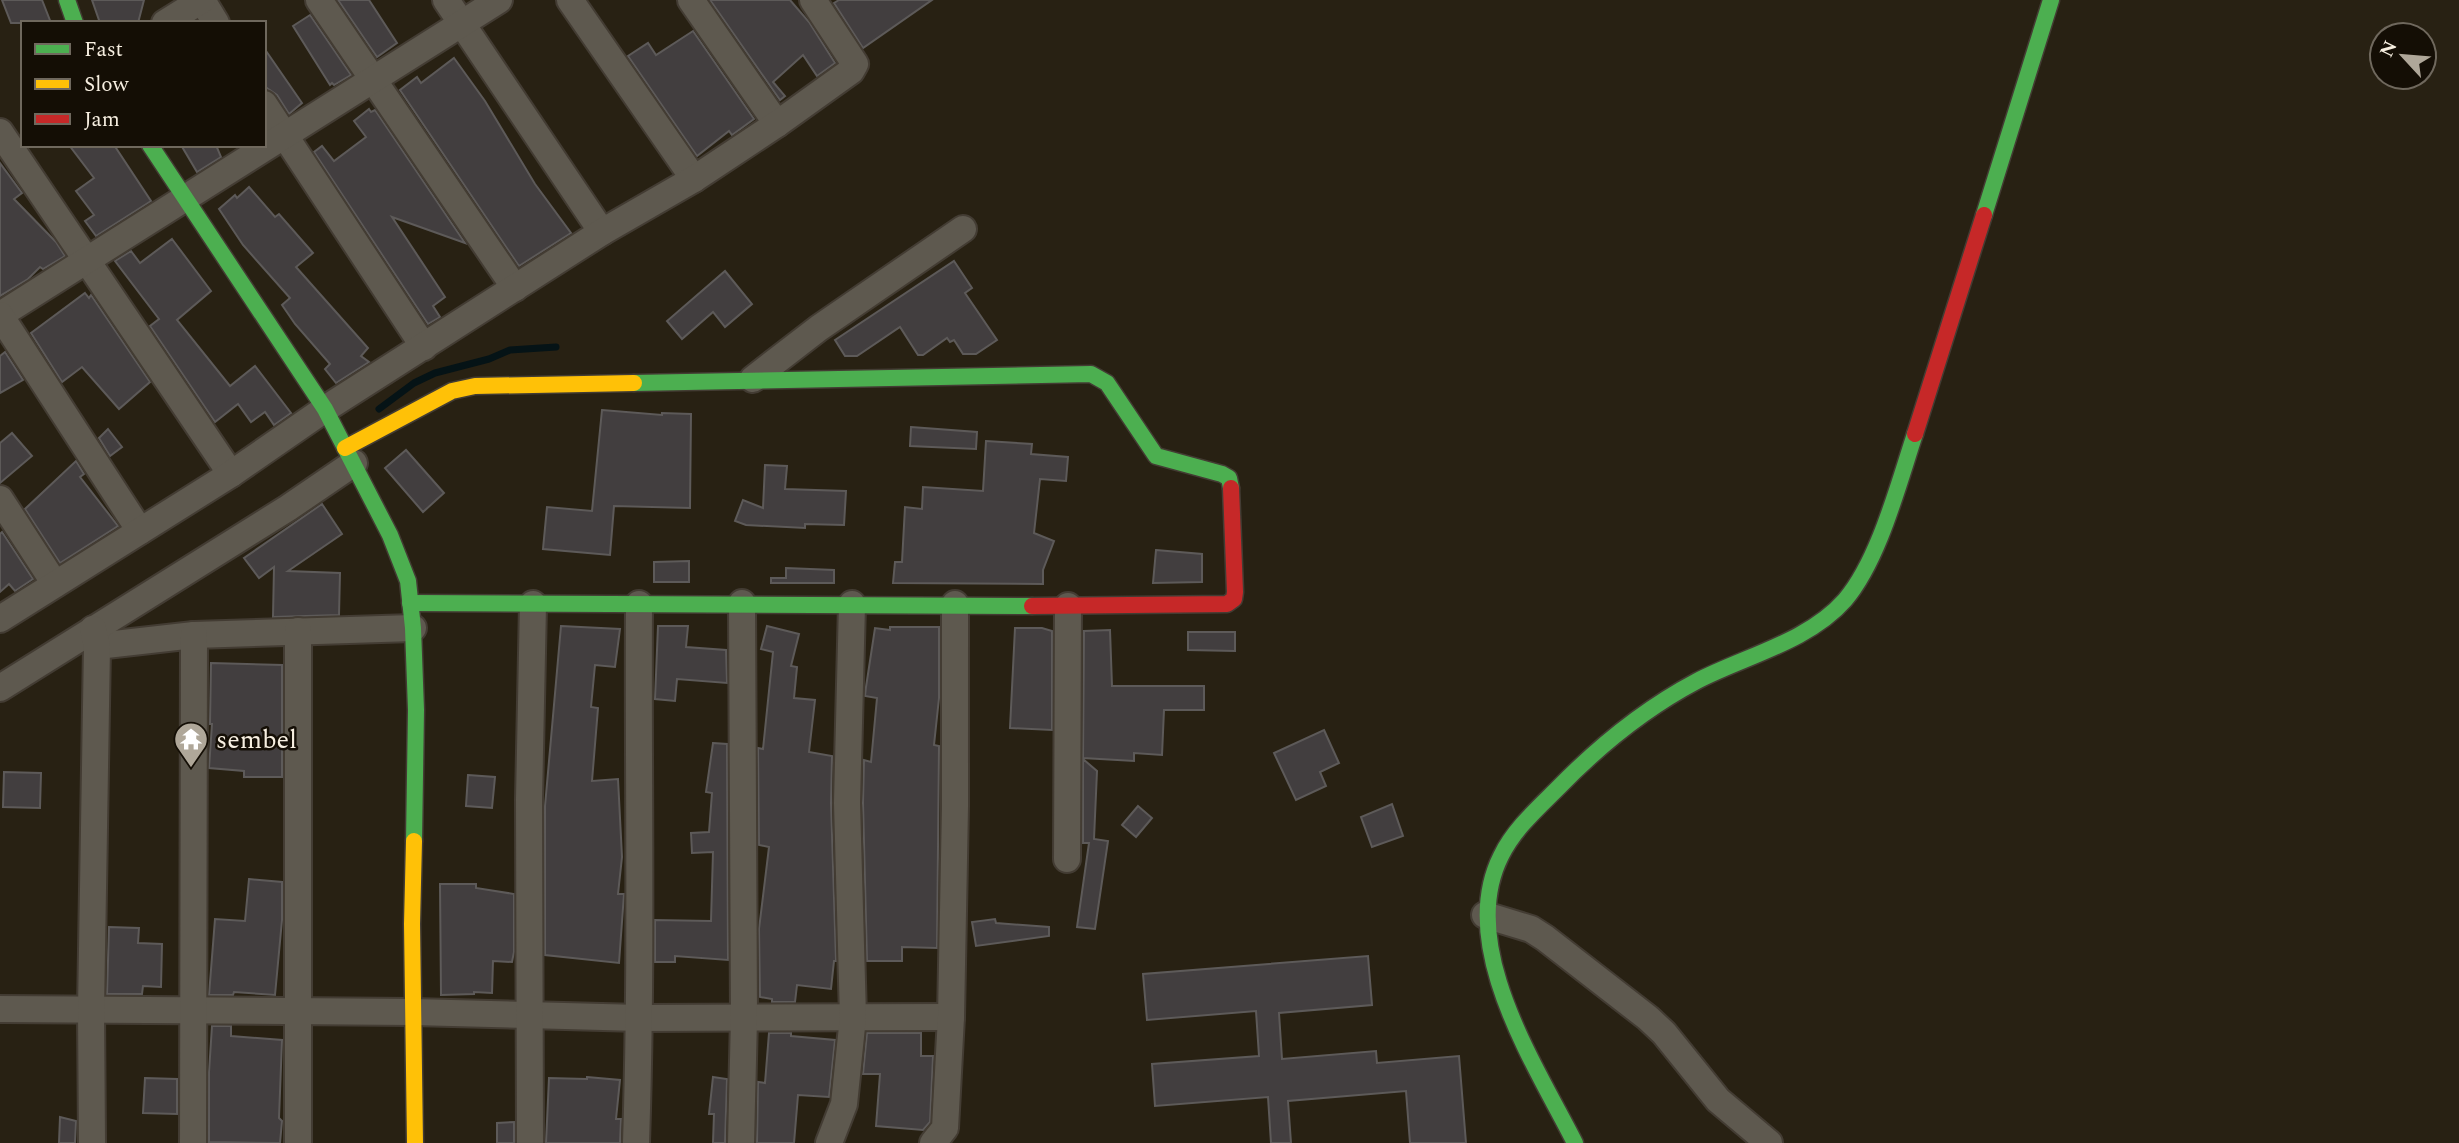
<svg xmlns="http://www.w3.org/2000/svg" width="2459" height="1143" font-family="Spectral,serif">
	<style>
		.lines { fill: none; stroke-linecap: round; stroke-linejoin: round }
		.stream { stroke: #051316; stroke-width: 7 }
		.building { fill: #423e3f; stroke: #5d5a59; stroke-width: 2 }
		.street-casing { stroke: #433c33; stroke-width: 30 }
		.fast-casing { stroke: #433c33; stroke-width: 19 }
		.slow-casing { stroke: #433c33; stroke-width: 19 }
		.jam-casing { stroke: #433c33; stroke-width: 19 }
		.street { stroke: #5e594f; stroke-width: 26 }
		.fast { stroke: #4caf50; stroke-width: 16 }
		.slow { stroke: #ffc107; stroke-width: 16 }
		.jam { stroke: #c62828; stroke-width: 16 }
		.labels { text-anchor: middle; stroke-width: 5; stroke-linejoin: round; paint-order: stroke }
		.poi-label { font-size: 26px; fill: #f7efe1; stroke: #140e05; text-anchor: start }
	</style>
	<rect width="100%" height="100%" fill="#282113"/>
	<g class="lines">
		<path class="stream" d="M379,409l35,-26 21,-10 54,-14 21,-9 46,-3"/>
	</g>
	<g class="building">
		<path d="M2,0h40l9,23h-40z"/>
		<path d="M92,0h52l-6,23h-38z"/>
		<path d="M338,0h31l28,43 -20,14z"/>
		<path d="M710,0h80l19,22 26,41 -18,13 -14,-21 -30,27 12,14 -5,4z"/>
		<path d="M839,0h93l-69,48 -29,-45z"/>
		<path d="M310,15l41,60 -17,10 -2,-2 -2,2 -37,-59z"/>
		<path d="M693,31l61,88 -22,16 -3,-4 -32,25 -69,-100 20,-13 8,12z"/>
		<path d="M264,48l38,55 -13,11 -12,-19 -13,-9z"/>
		<path d="M454,58l31,43 50,83 36,49 -52,33 -119,-176 17,-13 4,6z"/>
		<path d="M369,109l2,3 4,-2 90,133 -73,-26 53,80 -12,9 7,11 -12,7 -114,-172 8,-6 12,15 32,-24 -12,-16z"/>
		<path d="M69,145h45l37,56 -55,35 -11,-15 9,-6 -18,-24 18,-13z"/>
		<path d="M181,145h35l5,12 -24,15z"/>
		<path d="M0,163l22,30 -8,6 42,43 9,14 -22,13 -3,-2 -12,12 -28,17z"/>
		<path d="M249,187l26,30 4,-3 34,39 -17,14 72,81 -7,8 8,6 -33,21 -11,-14 5,-5 -35,-40 -13,-19 8,-7 -47,-53 -24,-36 16,-14 2,3z"/>
		<path d="M172,239l39,52 -34,29 53,66 25,-20 36,47 -17,12 -9,-13 -14,10 -13,-18 -23,18 -65,-96 9,-7 -44,-58 16,-10 9,12z"/>
		<path d="M954,261l18,27 -7,5 32,47 -21,14h-13l-9,-14 -4,2 -3,-4 -24,17h-5l-18,-28 -43,29h-12l-10,-16z"/>
		<path d="M725,271l27,33 -27,23 -12,-15 -31,27 -15,-18z"/>
		<path d="M85,293l4,5 2,-3 59,87 -31,27 -37,-42 -20,15 -31,-49z"/>
		<path d="M5,352l18,28 -23,13v-37z"/>
		<path d="M602,410l60,5v-2l29,1 -1,94 -76,-2 -4,49 -67,-6 4,-42 45,4z"/>
		<path d="M911,427l66,5 -1,17 -66,-3z"/>
		<path d="M108,429l14,18 -12,9 -11,-18z"/>
		<path d="M12,433l20,23 -32,27v-40z"/>
		<path d="M986,441l46,3 -1,10 37,3 -2,24 -26,-2 -6,54 20,8 -11,29v14l-150,-1 2,-21h7l3,-55 17,2 1,-22 60,4z"/>
		<path d="M406,450l38,43 -21,19 -38,-44z"/>
		<path d="M76,461l8,13 -4,3 38,49 -58,37 -35,-54z"/>
		<path d="M765,465l22,1 -2,23 61,2 -2,34 -39,-1v4l-59,-3 -11,-4 8,-21 20,8z"/>
		<path d="M322,504l20,30 -54,37 52,2 -1,42 -66,2 1,-50 -15,11 -15,-20z"/>
		<path d="M2,532l31,47 -18,12 -6,-7 -9,8v-58z"/>
		<path d="M1156,550l46,4v28l-49,1z"/>
		<path d="M689,561v21h-35v-20z"/>
		<path d="M786,568l48,2v13h-63v-5h15z"/>
		<path d="M561,626l59,3 -5,38 -20,-2 -4,42 7,1 -6,73 26,-2 4,78 -4,37h6l-5,69 -74,-8v-149z"/>
		<path d="M658,626h30l-2,21 40,3 1,33 -50,-4 -2,22 -20,-2z"/>
		<path d="M767,626l32,8 -8,32 6,1 -3,31 21,2 -6,52 23,4 -1,47 5,158h-2l-3,28 -34,-4 -2,17h-23v-3l-12,-2 -1,-68 10,-82 -10,-2 -1,-97 5,1 10,-97 -12,-3z"/>
		<path d="M890,627h49v71l-5,47 5,1 -2,202 -35,-1v14h-35l-4,-158 1,-43 7,2 6,-64 -12,-2 1,-9 9,-59 15,2z"/>
		<path d="M1015,628h27l10,3v99l-42,-2z"/>
		<path d="M1110,630l2,56h92v24h-40l-2,45 -28,-2v8l-51,-3 1,-127z"/>
		<path d="M1188,632h47v19l-47,-1z"/>
		<path d="M211,663l71,2v112h-38v-6l-35,-3 3,-44h-2z"/>
		<path d="M1324,730l15,33 -19,9 6,14 -30,14 -22,-47z"/>
		<path d="M713,743l14,1 1,216 -53,-4v6h-20v-42l56,1 2,-69 -21,1 -1,-20 18,-1 3,-39 -6,-1z"/>
		<path d="M1083,759l14,12 -3,68 14,2 -13,88 -18,-2 12,-84h-6z"/>
		<path d="M4,772l37,1 -1,35 -37,-1z"/>
		<path d="M468,775l27,2 -3,31 -26,-2z"/>
		<path d="M1392,804l11,32 -31,11 -11,-30z"/>
		<path d="M1138,806l14,12 -16,19 -14,-12z"/>
		<path d="M249,879l33,3v38l-7,75 -41,-3 -1,3h-24l6,-76 30,2z"/>
		<path d="M440,884h36v4l38,6v58l-2,10 -19,-1 -1,32 -18,-1v2l-33,1z"/>
		<path d="M995,919l1,4 53,4v9l-73,10 -4,-24z"/>
		<path d="M109,927l30,1 -1,15 24,1 -1,43 -18,-1 -1,8h-35z"/>
		<path d="M1368,956l4,49 -93,8 3,46 94,-8 1,12 82,-7 7,87h-56l-4,-52 -118,10 3,42h-20l-3,-46 -113,9 -3,-42 107,-8 -3,-45 -109,9 -4,-46z"/>
		<path d="M212,1026h19v10l51,4 -3,78 3,3 -2,22 -71,-1v-70z"/>
		<path d="M769,1033h22v3l44,4 -6,57 -31,-2 -4,48h-37l1,-61 7,1z"/>
		<path d="M867,1033h54v23h12l-3,66 -7,8 -47,-4 4,-52h-17z"/>
		<path d="M587,1077l33,3 -4,39h5l-1,24h-74l3,-65 38,1z"/>
		<path d="M713,1077l14,2 -2,64h-12l1,-29h-5z"/>
		<path d="M145,1078l32,1v35l-34,-1z"/>
		<path d="M60,1117l16,4 -1,22h-16z"/>
		<path d="M514,1122v21h-17v-20z"/>
	</g>
	<g class="lines">
		<g class="street-casing">
			<g id="street">
				<path d="M202,0l14,23"/>
				<path d="M319,0l196,288"/>
				<path d="M446,0l156,232"/>
				<path d="M570,0l124,179"/>
				<path d="M691,0l86,124"/>
				<path d="M165,23l37,-23"/>
				<path d="M264,104l160,243"/>
				<path d="M0,132l231,342"/>
				<path d="M0,315l499,-315"/>
				<path d="M0,315l140,216"/>
				<path d="M753,379l66,-51 144,-99"/>
				<path d="M0,499l55,85"/>
				<path d="M0,619l231,-145 94,-65 277,-177 92,-53 83,-55 74,-53 4,-7 -42,-64"/>
				<path d="M97,646l97,-11 219,-7"/>
				<path d="M0,688l288,-180 66,-45"/>
				<path d="M1067,859l1,-253"/>
				<path d="M1485,915l46,14 14,9 103,80 16,15 54,67 51,43"/>
				<path d="M0,1009l413,3 227,6 311,-1"/>
				<path d="M92,1143l-1,-133 6,-364 -4,-17"/>
				<path d="M193,1143l1,-508"/>
				<path d="M298,1143v-512"/>
				<path d="M530,1143l-1,-343 4,-196"/>
				<path d="M636,1143c6,-179 2,-359 3,-539"/>
				<path d="M741,1143l3,-125 -2,-415"/>
				<path d="M829,1143l15,-39 9,-87 -6,-214 5,-199"/>
				<path d="M933,1143l12,-15 6,-111 4,-211v-202"/>
			</g>
		</g>
		<g class="fast-casing">
			<g id="fast">
				<path d="M67,0l8,23"/>
				<path d="M150,145l175,264 65,126 18,46 5,47 3,82 -2,131"/>
				<path d="M1984,215l67,-215"/>
				<path d="M634,383l457,-9 16,9 49,73 66,18 7,4 2,10"/>
				<path d="M410,603l622,3"/>
				<path d="M1575,1143c-40,-79 -119,-198 -74,-287 13,-27 37,-48 58,-69 40,-41 87,-79 138,-106 48,-25 111,-39 148,-81 34,-40 53,-115 70,-166"/>
			</g>
		</g>
		<g class="slow-casing">
			<g id="slow">
				<path d="M345,448l107,-57 23,-5 159,-3"/>
				<path d="M414,841l-2,83 3,219"/>
			</g>
		</g>
		<g class="jam-casing">
			<g id="jam">
				<path d="M1915,434l69,-219"/>
				<path d="M1032,606l195,-2 7,-5 1,-7 -4,-104"/>
			</g>
		</g>
		<use href="#street" class="street"/>
		<use href="#fast" class="fast"/>
		<use href="#slow" class="slow"/>
		<use href="#jam" class="jam"/>
	</g>
	<defs>
		<g id="temple-pin" transform="scale(1.75)"><path d="M0 17L-7.5 6A9.5 9.5 0 1 1 7.5 6Z" fill="#afa799" stroke="#140e05"/><path d="M0-6L5-2H3V0L6.5 2.5H4V6H1.5V3h-3V6H-4V2.5H-6.5L-3 0V-2H-5Z" fill="#fff"/></g>
	</defs>
	<g fill-rule="evenodd">
		<use href="#temple-pin" x="191" y="739"/>
	</g>
	<g class="labels">
		<g class="poi-label">
			<text x="216" y="748">sembel</text>
		</g>
	</g>
	<rect x="21" y="21" width="245" height="126" fill="#140e05" stroke="#6f685d" stroke-width="2"/>
	<rect x="35" y="44" width="35" height="10" fill="#4caf50" stroke="#6f685d" stroke-width="2"/>
	<text x="84" y="56" font-size="21" fill="#f7efe1">Fast</text>
	<rect x="35" y="79" width="35" height="10" fill="#ffc107" stroke="#6f685d" stroke-width="2"/>
	<text x="84" y="91" font-size="21" fill="#f7efe1">Slow</text>
	<rect x="35" y="114" width="35" height="10" fill="#c62828" stroke="#6f685d" stroke-width="2"/>
	<text x="84" y="126" font-size="21" fill="#f7efe1">Jam</text>
	<g transform="translate(2403 56) rotate(296)"><circle r="33" fill="#140e05" stroke="#6f685d" stroke-width="2"/>
	<path d="M0-5L12 26L0 18L-12 26Z" fill="#afa799"/>
	<text y="-10" font-size="19" font-weight="bold" text-anchor="middle" fill="#f7efe1">N</text>
	</g>
</svg>
